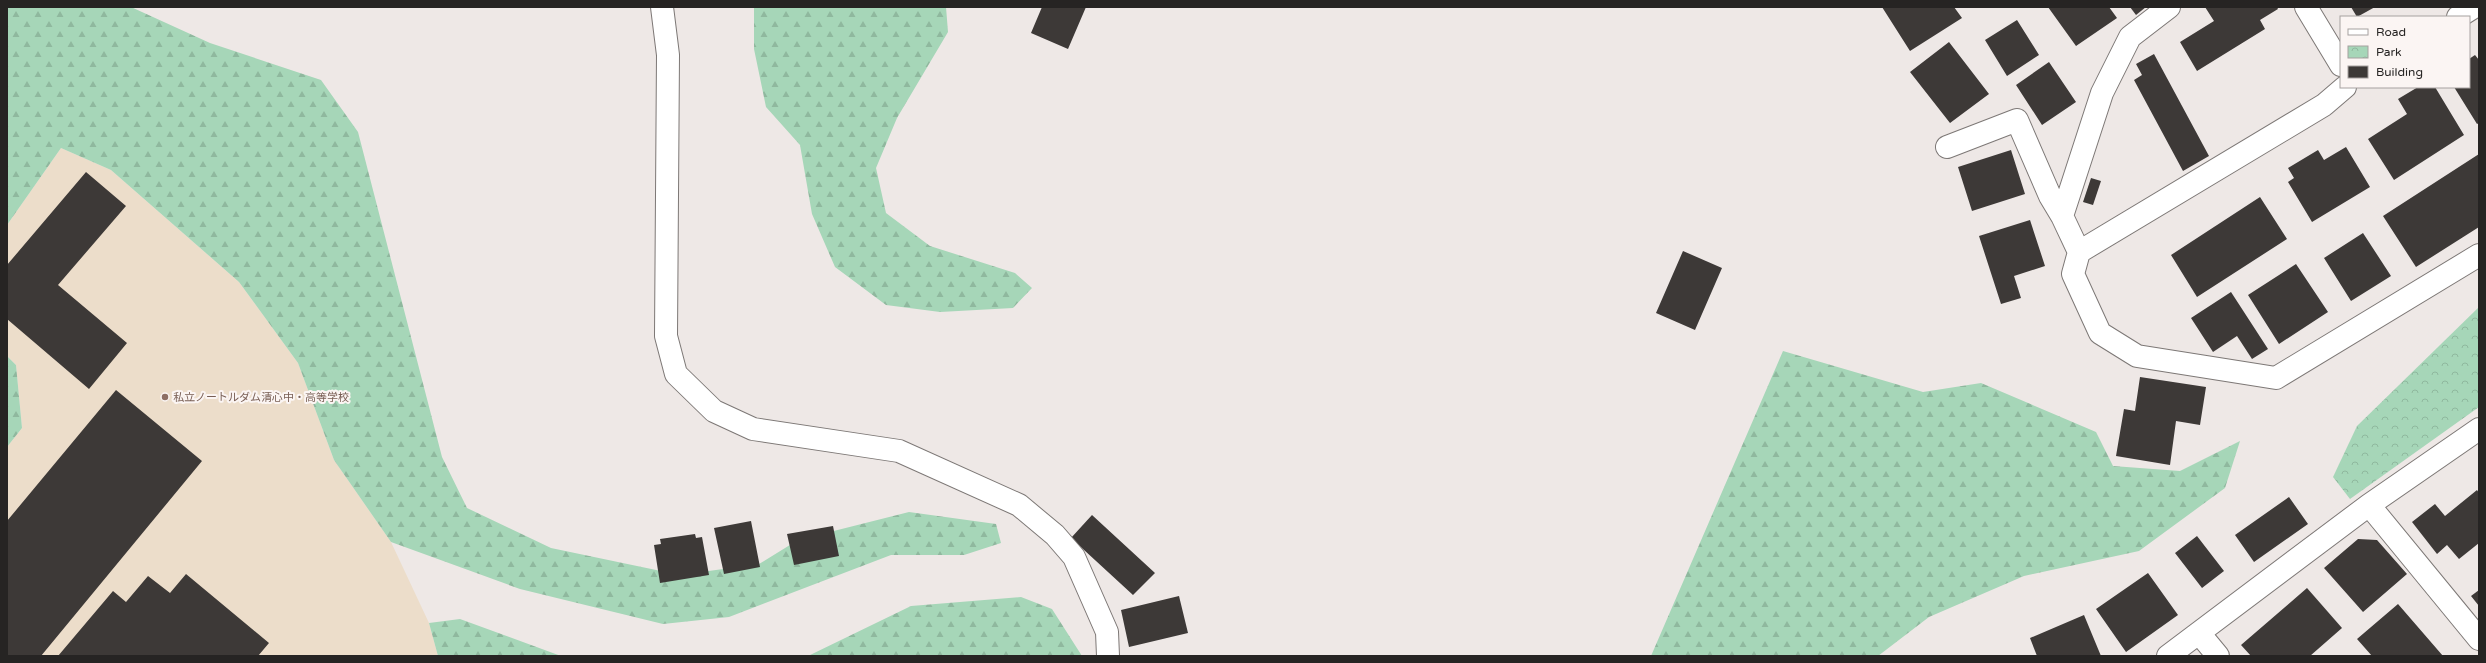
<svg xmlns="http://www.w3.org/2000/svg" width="2486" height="663" font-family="'Varela Round','Noto Sans JP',sans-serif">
  <defs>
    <pattern id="forest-firs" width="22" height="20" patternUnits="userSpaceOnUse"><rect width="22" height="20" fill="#a6d6b8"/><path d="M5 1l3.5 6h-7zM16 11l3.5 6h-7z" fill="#8fb89e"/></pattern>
    <pattern id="park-crowns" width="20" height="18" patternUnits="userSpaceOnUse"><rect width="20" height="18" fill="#a6d6b8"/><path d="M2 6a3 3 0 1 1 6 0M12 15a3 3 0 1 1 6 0" fill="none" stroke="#8fb89e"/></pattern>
  </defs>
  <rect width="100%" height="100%" fill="#eee8e6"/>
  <path fill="#ecddca" d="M61,148L111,170L239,282L298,363L334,460L391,542L429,623L438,656H7V447L22,428L16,365L7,356V225Z"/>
  <path fill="url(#forest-firs)" d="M7,7H131L210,43L321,80L358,132L442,457L467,508L551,548L680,575L759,564L798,540L909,512L996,524L1001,543L964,555H891L729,617L663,624L520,589L391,542L334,460L298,363L239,282L111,170L61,148L7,225Z
    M754,7H946L948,32L897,118L876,168L886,213L930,246L1015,273L1032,288L1013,308L940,312L886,305L835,267L812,214L800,145L766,107L754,49Z
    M1783,351L1923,392L1981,383L2096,432L2113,466L2180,471L2240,441L2225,488L2139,551L2024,576L1929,617L1878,656H1651Z
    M7,356L16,365L22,428L7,447Z
    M1021,597L1052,609L1082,656H808L911,606Z
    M460,619L561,656H438L429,623Z"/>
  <path fill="url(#park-crowns)" d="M2479,307V407L2350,499L2333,477L2357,426Z"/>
  <path fill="#3d3937" d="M1042,7H1086L1068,49L1031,33Z
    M1882,7H1954L1962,18L1910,51Z
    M2048,7H2109L2117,18L2076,46Z
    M2130,7H2146L2136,15Z
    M2205,7H2277L2278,9L2260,20L2265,29L2197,71L2180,42L2214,21Z
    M2351,7H2375L2357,17Z
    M2017,20L2039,55L2007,76L1985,40Z
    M1949,42L1989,94L1950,123L1910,72Z
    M2154,54L2209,156L2183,171L2134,80L2142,75L2136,64Z
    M2475,55L2479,60V123L2477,124L2454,87H2469V59Z
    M2049,62L2076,102L2042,125L2016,85Z
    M2418,87H2435L2464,135L2394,180L2368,139L2407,114L2398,99Z
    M2346,147L2370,187L2312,222L2288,182L2294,178L2288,168L2318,150L2324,160Z
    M2011,150L2025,194L1972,211L1958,167Z
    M2479,154V227L2416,267L2383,216Z
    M86,172L126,206L58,285L127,343L89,389L7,319V265Z
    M2091,178L2101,181L2093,205L2083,202Z
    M2260,197L2287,239L2197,297L2171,255Z
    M2030,220L2045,266L2014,276L2021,298L2001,304L1979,236Z
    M2363,233L2391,276L2351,301L2324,258Z
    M1683,251L1722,268L1695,330L1656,313Z
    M2296,264L2328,312L2279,344L2248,295Z
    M2231,292L2268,349L2252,359L2237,336L2213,352L2191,318Z
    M2140,377L2206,387L2200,425L2176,421L2170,465L2116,456L2124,409L2135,411Z
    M116,390L202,461L41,656H7V521Z
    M2477,490L2479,493V543L2459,559L2447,545L2437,554L2412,522L2435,504L2445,516Z
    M2289,497L2308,524L2254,562L2235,535Z
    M1092,515L1155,573L1133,595L1071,538Z
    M751,521L760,567L724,574L714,528Z
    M833,526L839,556L794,565L787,534Z
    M695,534L696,538L702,537L709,575L660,583L654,545L661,544L660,539Z
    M2197,536L2224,571L2202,588L2175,553Z
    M2358,539L2377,540L2407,574L2363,612L2324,568Z
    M2148,573L2178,615L2126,652L2096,609Z
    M186,574L269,643L258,656H58L113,591L126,602L148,576L170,593Z
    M2307,588L2342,628L2310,656H2251L2241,645Z
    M2479,590V606L2471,596Z
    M1179,596L1188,633L1129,647L1121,610Z
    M2398,604L2443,656H2372L2357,639Z
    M2084,615L2101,656H2037L2030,638Z"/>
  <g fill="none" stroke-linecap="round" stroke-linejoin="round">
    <g stroke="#7d7876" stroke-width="24">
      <path id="street" d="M662,7L668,55L666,336L676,374L714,411L753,429L899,451L1019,505L1055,535L1074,557L1107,632L1108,656
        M2306,7L2341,65
        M2458,17L2474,7
        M2345,87L2324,105L2079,252L2073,274L2100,333L2137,356L2276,378L2479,255
        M1947,147L2017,120L2050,196L2062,216
        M2079,252L2062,216L2102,93L2130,37L2169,7
        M2369,505L2479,639
        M2199,633L2218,656
        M2168,656L2369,505L2479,429"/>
    </g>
    <use href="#street" stroke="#fff" stroke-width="22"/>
  </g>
  <circle fill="#8d6e63" stroke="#fbf5f3" stroke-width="1.5" cx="165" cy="397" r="4"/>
  <g text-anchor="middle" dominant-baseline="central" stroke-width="4" stroke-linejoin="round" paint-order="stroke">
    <g font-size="11" fill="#785e54" stroke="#fbf5f3" text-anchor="start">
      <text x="173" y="397">私立ノートルダム清心中・高等学校</text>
    </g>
  </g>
  <rect width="2486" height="663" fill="none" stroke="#262423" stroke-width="16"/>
  <rect x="2340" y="16" width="130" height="72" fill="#fbf5f3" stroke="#a6a1a0"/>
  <rect x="2348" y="29" width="20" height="6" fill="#ffffff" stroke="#a6a1a0"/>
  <text x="2376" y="36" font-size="12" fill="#262423">Road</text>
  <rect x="2348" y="46" width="20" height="12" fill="url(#park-crowns)" stroke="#a6a1a0"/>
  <text x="2376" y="56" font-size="12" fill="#262423">Park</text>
  <rect x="2348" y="66" width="20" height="12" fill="#3d3937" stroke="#a6a1a0"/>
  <text x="2376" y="76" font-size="12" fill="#262423">Building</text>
</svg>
